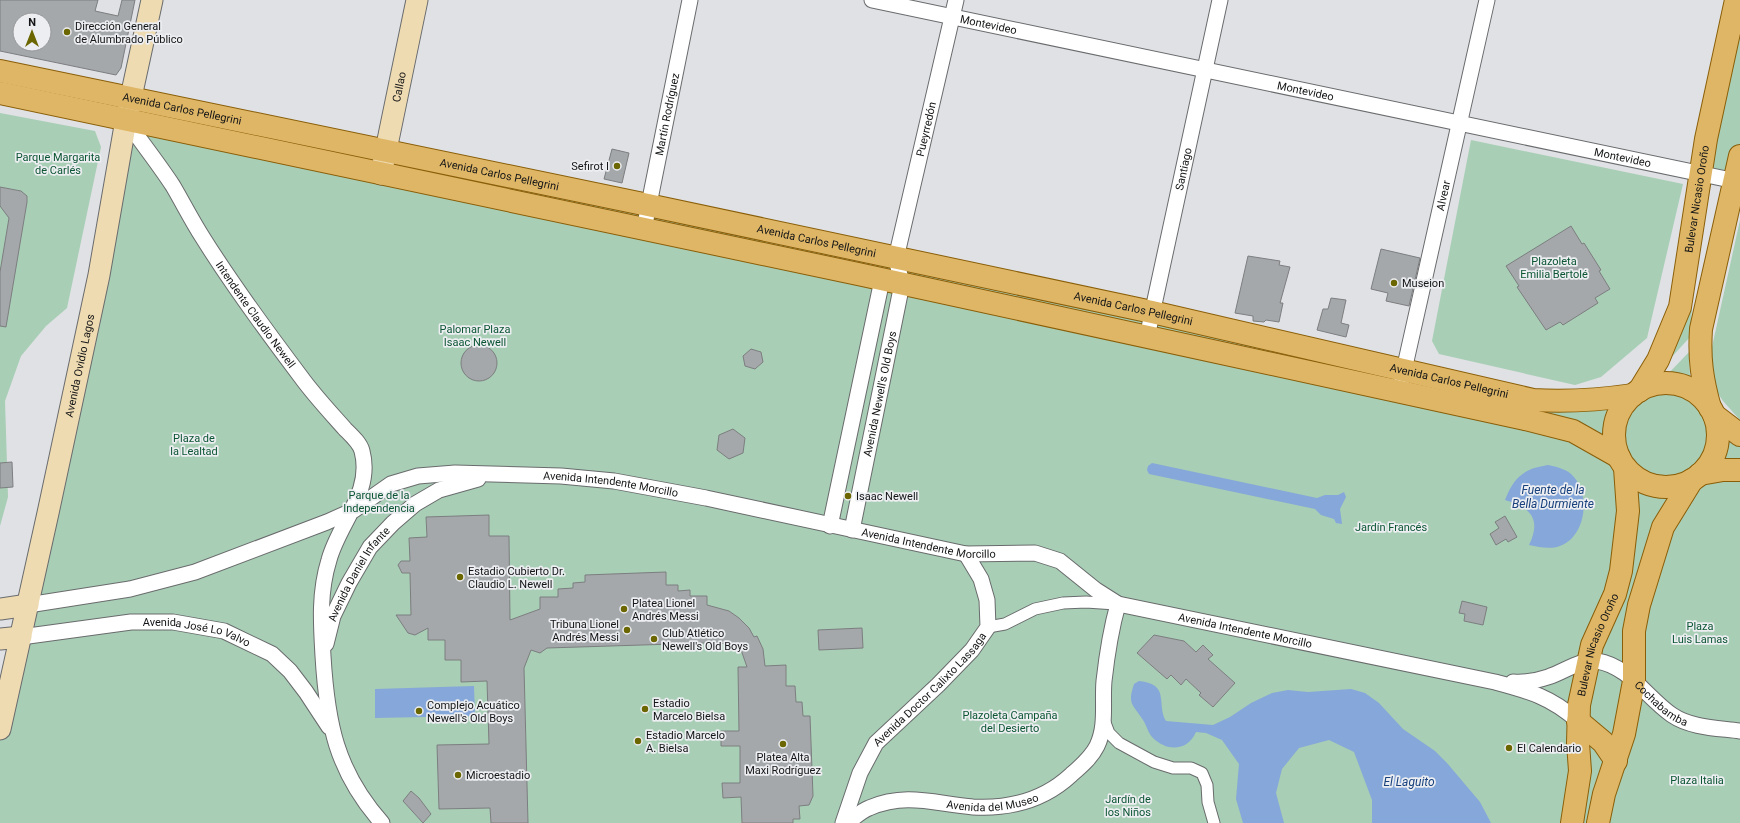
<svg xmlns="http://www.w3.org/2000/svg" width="1740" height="823" font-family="Roboto,sans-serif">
  <rect width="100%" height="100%" fill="#dfe1e4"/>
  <path fill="#a8ceb5" d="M1740,0V157L1735,180L1702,173Z
    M0,71L1533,400L1653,385C1658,384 1663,383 1669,383C1698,384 1720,416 1740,435V823H0V729L126,120L0,93Z
    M0,113L95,131L101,147L67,308L46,326L21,356L5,401L8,497L0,526Z
    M1471,140L1683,184L1647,338L1601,377L1575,385L1439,354L1432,341Z
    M1740,220V420L1723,401L1715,389L1710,356Z
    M1692,308L1690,337L1669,360Z
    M1689,352L1690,379L1677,375L1668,374Z"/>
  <path fill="#86a7d9" d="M1152,463L1317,498L1325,495H1338L1344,492L1346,497L1340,509L1342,524L1336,523L1334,519L1321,515L1315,509L1149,474L1147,470L1148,466Z
    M1548,465C1557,467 1567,469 1573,476C1592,496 1585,540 1557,547C1547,549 1539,547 1529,545C1542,519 1530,507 1505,500C1514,477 1523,469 1548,465Z
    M1139,681C1171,684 1156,705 1166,721L1213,725L1230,717L1251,703L1272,693L1288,690L1308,692L1351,689L1365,693L1379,703L1403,729L1435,751L1447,763L1480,802L1491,823H1372V800L1354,752L1329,740L1299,748L1282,769L1276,793L1284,823H1243L1236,799L1239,764L1222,740L1206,733L1196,732C1188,751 1167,752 1153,738C1148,733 1147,726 1143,720C1133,704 1127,705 1134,684Z
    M474,686L475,716L375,718V689Z"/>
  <path fill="#a5a8aa" stroke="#7c7e80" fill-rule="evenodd" d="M0,0H98L95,11L118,16L122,0H135L121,68L116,75L0,51ZM20,20H44V44H20Z
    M612,149L629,153L622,183L604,179Z
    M0,187L21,191L27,196V202L6,327L0,326V272L9,218L0,206Z
    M1571,226L1582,244L1584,243L1601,270L1599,271L1610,289L1595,298L1598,303L1563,325L1560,322L1546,330L1517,287L1519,286L1506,266Z
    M1381,249L1420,258L1409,306L1386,301L1388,293L1371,289Z
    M1248,256L1280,261L1279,265L1290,267L1280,303H1283L1279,322L1266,320L1264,322L1253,321V316L1235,313Z
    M1331,298L1346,300L1341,323L1349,325L1346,337L1317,330L1323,309H1328Z
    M461 363a18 18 0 1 1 36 0a18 18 0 1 1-36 0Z
    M751,349L761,352L763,362L755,369L745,366L743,356Z
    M733,429L745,438L743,453L729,459L717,450L719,435Z
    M12,462L13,487L0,488V463Z
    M489,515V536H509L510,620L540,609V597H558V589L573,588V583L585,582V575L666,572V585H678V591L690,590V596H707V605L729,611L739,618L749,628L754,637L757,636L763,649L765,666L786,665V686H795L796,702H802L803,716H810L813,796L809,805L799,806L800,819H793V823H742L741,797L723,798L722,783H740V746H721V731H739L738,667H747L739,644L705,643L547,648L540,653L531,650L524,668L528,823H491L490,808L439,809L437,745L489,744L487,681L461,682V660H445V640H428V628L415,635L408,633L396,615H411L410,573H402L398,565L401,561H410L409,538L427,537L426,517Z
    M1505,516L1517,537L1508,542L1506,539L1496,545L1490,534L1499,528L1495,522Z
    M1462,601L1487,607L1483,625L1464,621L1465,614L1459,613Z
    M862,628L863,648L819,650L818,630Z
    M1154,635L1184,641L1196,652L1203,645L1213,655L1208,659L1235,683L1213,707L1199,695L1201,693L1186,679L1181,685L1171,675L1167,679L1137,653Z
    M411,791L419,798L431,814L423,823L403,801Z"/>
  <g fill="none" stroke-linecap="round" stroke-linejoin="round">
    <g stroke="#696b6d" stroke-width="13">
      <path id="pedestrian" d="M988,627L1005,624L1035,609L1063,603L1086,602L1116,604
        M1104,720L1109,733L1119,743L1154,762L1173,768H1191L1202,773L1207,785L1208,802L1214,823"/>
    </g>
    <g stroke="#696b6d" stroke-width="17">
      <g id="minor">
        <path id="s1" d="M872,0L1740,182"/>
        <path id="s2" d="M126,120C141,142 158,163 173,186C183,203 192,221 203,238C233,286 267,332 301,377C314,395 330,412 345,429C351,435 360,443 362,451C373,492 339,523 329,560C319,592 321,623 323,656C327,723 336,771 382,823"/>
        <path id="s3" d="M644,229L690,0"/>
        <path id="s4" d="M1147,337L1220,0"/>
        <path id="s5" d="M1402,379L1487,0"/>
        <path d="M830,526L882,280"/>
        <path id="s6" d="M852,530L902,284L896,258L956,0"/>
        <path id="s7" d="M28,605L130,589L195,572L327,522L354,510L391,484L418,476L455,473L561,476L614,481L706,498L966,554L1035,553L1060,561L1096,590L1118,604L1495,682C1529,691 1551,697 1578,721"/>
        <path id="s8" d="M21,637L131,622H173L224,631L272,654L290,671L306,692L329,727"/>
        <path id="s9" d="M326,644L333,616L349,583L370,547L393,523L415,504L439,490L478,479"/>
        <path id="s10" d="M1513,682C1525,683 1536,681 1548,677C1564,672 1580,659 1597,661C1629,666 1647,698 1672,715C1691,728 1718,728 1740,731"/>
        <path id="s11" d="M843,823L860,773L876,743L938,685L972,650L988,627L987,600L981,579L966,554"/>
        <path id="s12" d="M847,823C854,818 861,811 869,808C907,792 935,804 973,807C1009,809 1044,800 1071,775C1080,767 1091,758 1097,746C1107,725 1102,703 1104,681C1107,654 1111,629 1118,604"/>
      </g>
    </g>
    <g stroke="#696b6d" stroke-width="23">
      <g id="secondary">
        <path id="s13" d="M381,174L417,0"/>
        <path d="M0,609L28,605"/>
        <path d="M0,639L21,637"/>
        <path id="s14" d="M0,729L48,513L99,275L126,120L152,0"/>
      </g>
    </g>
    <g stroke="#8a5e08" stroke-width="24">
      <g id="primary">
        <path id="s15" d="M0,71L648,205L1152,312L1533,400C1567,402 1599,400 1633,395"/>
        <path d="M0,93L858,274L1525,419L1573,431L1619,457"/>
        <circle cx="1666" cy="435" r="52"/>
        <path id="s16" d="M1639,391L1658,360L1680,307L1706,139L1736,0"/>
        <path d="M1710,408C1702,379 1699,359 1701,329L1740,156"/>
        <path d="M1714,415L1740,435"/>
        <path d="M1700,474L1723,470H1740"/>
        <path d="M1578,721L1603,742L1616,761"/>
        <path id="s17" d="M1572,823L1580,771L1578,743L1579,705L1592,645L1615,594L1621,571L1628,511L1625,468"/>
        <path d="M1598,823L1604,794L1624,734L1634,681V631L1639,605L1663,527L1692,480"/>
      </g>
    </g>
    <use href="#pedestrian" stroke="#fff" stroke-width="11"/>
    <use href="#minor" stroke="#fff" stroke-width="15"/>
    <use href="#secondary" stroke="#efdbb2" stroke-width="21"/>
    <use href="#primary" stroke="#dfb666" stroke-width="22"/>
  </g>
  <g fill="#6b6600" stroke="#eceef1" stroke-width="1.5">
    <circle cx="67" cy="32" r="4"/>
    <circle cx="617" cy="166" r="4"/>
    <circle cx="1394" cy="283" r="4"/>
    <circle cx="848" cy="496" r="4"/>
    <circle cx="460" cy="577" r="4"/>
    <circle cx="624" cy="609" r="4"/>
    <circle cx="627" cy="630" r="4"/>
    <circle cx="654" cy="639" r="4"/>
    <circle cx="645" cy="709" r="4"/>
    <circle cx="419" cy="711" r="4"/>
    <circle cx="638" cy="741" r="4"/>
    <circle cx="783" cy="744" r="4"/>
    <circle cx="1509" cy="748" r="4"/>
    <circle cx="458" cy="775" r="4"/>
  </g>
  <g text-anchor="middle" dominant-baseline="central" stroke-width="3.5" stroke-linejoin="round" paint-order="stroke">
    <g font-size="11" fill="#141516" stroke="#eceef1">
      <text stroke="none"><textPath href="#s1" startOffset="119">Montevideo</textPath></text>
      <text stroke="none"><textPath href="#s13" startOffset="89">Callao</textPath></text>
      <text stroke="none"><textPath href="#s1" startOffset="443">Montevideo</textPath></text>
      <text stroke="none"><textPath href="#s15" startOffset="186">Avenida Carlos Pellegrini</textPath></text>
      <text stroke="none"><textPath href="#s3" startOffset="117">Martín Rodríguez</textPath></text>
      <text stroke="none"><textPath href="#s6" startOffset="410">Pueyrredón</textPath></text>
      <text stroke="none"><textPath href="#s1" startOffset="767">Montevideo</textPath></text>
      <text stroke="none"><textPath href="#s4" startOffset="172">Santiago</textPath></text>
      <text stroke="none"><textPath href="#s15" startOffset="510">Avenida Carlos Pellegrini</textPath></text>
      <text stroke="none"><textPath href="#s5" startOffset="188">Alvear</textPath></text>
      <text stroke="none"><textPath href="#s16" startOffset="203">Bulevar Nicasio Oroño</textPath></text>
      <text stroke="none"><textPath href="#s15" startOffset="834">Avenida Carlos Pellegrini</textPath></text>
      <text stroke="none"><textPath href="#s15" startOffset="1158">Avenida Carlos Pellegrini</textPath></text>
      <text stroke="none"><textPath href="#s2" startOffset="234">Intendente Claudio Newell</textPath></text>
      <text stroke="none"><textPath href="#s14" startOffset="372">Avenida Ovidio Lagos</textPath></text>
      <text stroke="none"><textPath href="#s15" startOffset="1482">Avenida Carlos Pellegrini</textPath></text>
      <text stroke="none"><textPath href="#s6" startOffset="139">Avenida Newell's Old Boys</textPath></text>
      <text stroke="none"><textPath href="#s7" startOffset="608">Avenida Intendente Morcillo</textPath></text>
      <text stroke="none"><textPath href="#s7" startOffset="932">Avenida Intendente Morcillo</textPath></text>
      <text stroke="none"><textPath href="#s9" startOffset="78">Avenida Daniel Infante</textPath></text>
      <text stroke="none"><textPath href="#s7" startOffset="1268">Avenida Intendente Morcillo</textPath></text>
      <text stroke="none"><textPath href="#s8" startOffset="178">Avenida José Lo Valvo</textPath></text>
      <text stroke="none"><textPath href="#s17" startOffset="182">Bulevar Nicasio Oroño</textPath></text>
      <text stroke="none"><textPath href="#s11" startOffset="163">Avenida Doctor Calixto Lassaga</textPath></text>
      <text stroke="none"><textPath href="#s10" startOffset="166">Cochabamba</textPath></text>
      <text stroke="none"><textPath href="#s12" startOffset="152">Avenida del Museo</textPath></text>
    </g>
    <g font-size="11" fill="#141516" stroke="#eceef1" text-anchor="start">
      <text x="75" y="26">Dirección General<tspan x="75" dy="13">de Alumbrado Público</tspan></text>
      <text x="609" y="166" text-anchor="end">Sefirot I</text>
      <text x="1402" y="283">Museion</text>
      <text x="856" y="496">Isaac Newell</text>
      <text x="468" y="571">Estadio Cubierto Dr.<tspan x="468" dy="13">Claudio L. Newell</tspan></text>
      <text x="632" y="603">Platea Lionel<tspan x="632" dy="13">Andrés Messi</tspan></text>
      <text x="619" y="624" text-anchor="end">Tribuna Lionel<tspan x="619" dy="13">Andrés Messi</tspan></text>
      <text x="662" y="633">Club Atlético<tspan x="662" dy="13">Newell's Old Boys</tspan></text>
      <text x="653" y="703">Estadio<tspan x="653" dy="13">Marcelo Bielsa</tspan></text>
      <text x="427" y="705">Complejo Acuático<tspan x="427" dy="13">Newell's Old Boys</tspan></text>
      <text x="646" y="735">Estadio Marcelo<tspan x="646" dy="13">A. Bielsa</tspan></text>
      <text x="1517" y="748">El Calendario</text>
      <text x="783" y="757" text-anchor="middle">Platea Alta<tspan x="783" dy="13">Maxi Rodríguez</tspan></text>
      <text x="466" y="775">Microestadio</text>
    </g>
    <g font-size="11" fill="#0b5533" stroke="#eceef1">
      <text x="58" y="157">Parque Margarita<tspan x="58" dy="13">de Carlés</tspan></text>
      <text x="1554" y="261">Plazoleta<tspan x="1554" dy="13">Emilia Bertolé</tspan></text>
      <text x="475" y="329">Palomar Plaza<tspan x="475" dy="13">Isaac Newell</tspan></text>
      <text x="194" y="438">Plaza de<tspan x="194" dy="13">la Lealtad</tspan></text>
      <text x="379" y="495">Parque de la<tspan x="379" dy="13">Independencia</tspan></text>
      <text x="1391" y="527">Jardín Francés</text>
      <text x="1700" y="626">Plaza<tspan x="1700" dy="13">Luis Lamas</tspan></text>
      <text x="1010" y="715">Plazoleta Campaña<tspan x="1010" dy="13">del Desierto</tspan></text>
      <text x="1697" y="780">Plaza Italia</text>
      <text x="1128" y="799">Jardín de<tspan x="1128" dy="13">los Niños</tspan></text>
    </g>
    <g font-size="12" font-style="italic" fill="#17407d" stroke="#eceef1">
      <text x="1553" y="490">Fuente de la<tspan x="1553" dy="14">Bella Durmiente</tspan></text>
      <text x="1409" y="782">El Laguito</text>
    </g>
  </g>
  <g transform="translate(32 32)"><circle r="19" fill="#eceef1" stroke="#969799"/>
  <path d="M0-3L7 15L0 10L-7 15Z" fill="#6b6600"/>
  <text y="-6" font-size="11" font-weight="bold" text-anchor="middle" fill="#141516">N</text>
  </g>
</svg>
